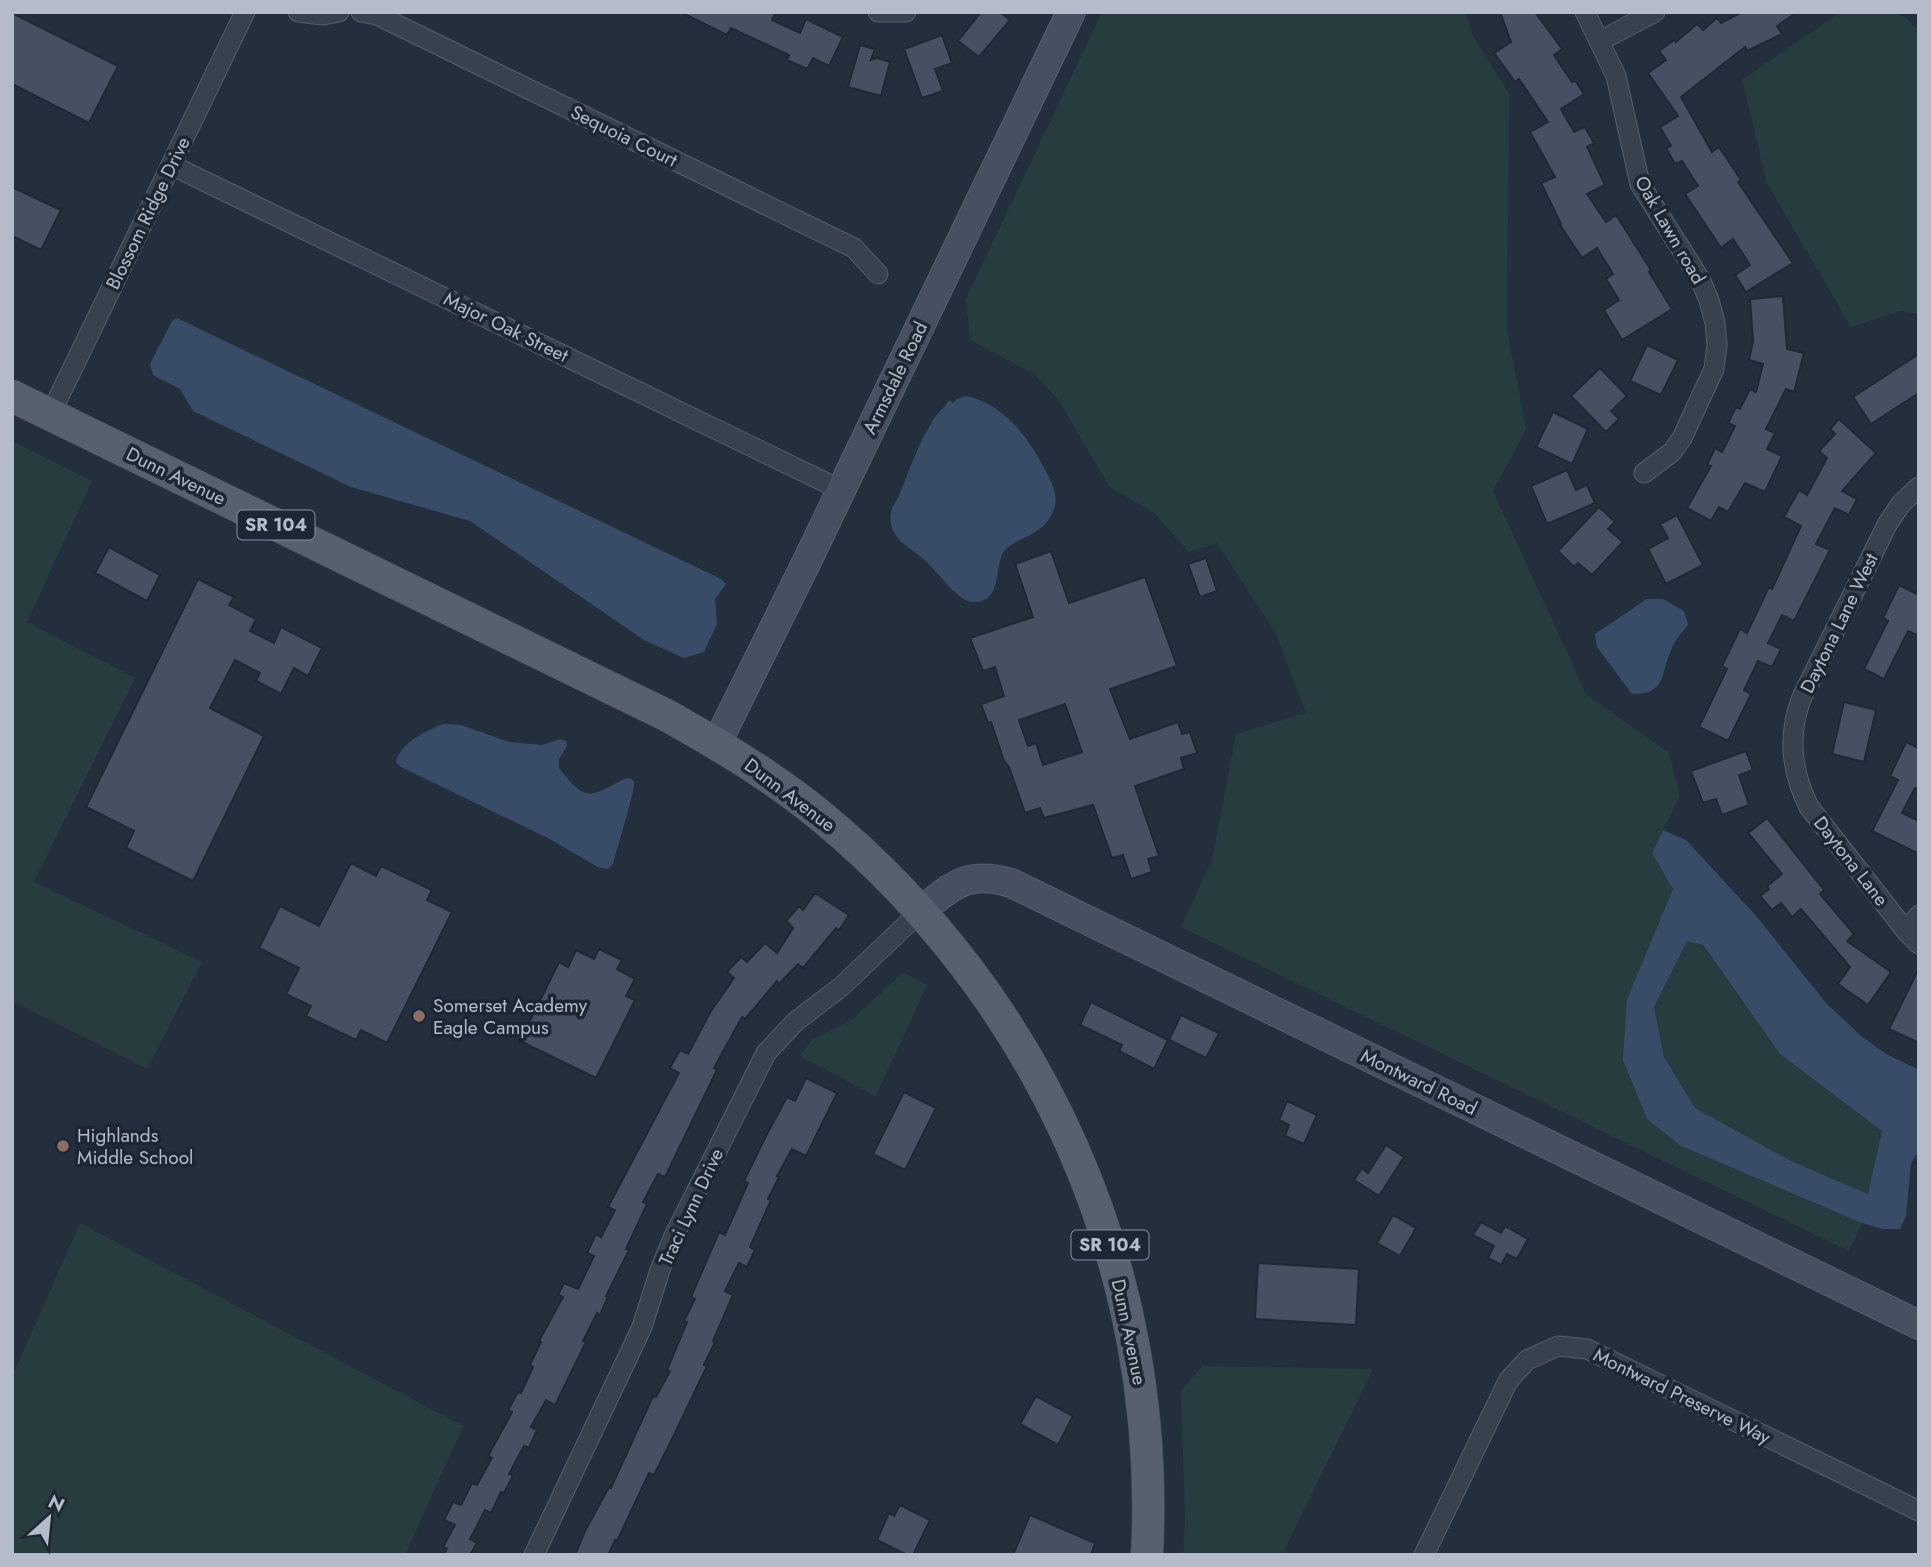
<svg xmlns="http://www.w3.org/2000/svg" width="1931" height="1567" font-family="Jost,sans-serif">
  <rect width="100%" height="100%" fill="#242f3e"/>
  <path fill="#263c3f" d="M1102,12H1466L1473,36L1509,94L1507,329L1526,429L1493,491L1586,694L1669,753L1680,795L1652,853L1673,889L1627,999L1681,1146L1862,1223L1849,1251L1181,927L1212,860L1236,734L1306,713L1276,634L1217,543L1188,552L1156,514L1110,487L1059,401L1034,374L970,340L966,299Z
    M1841,12H1893L1905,17L1919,31V314L1901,311L1851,327L1767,183L1742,80Z
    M12,441L92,481L27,622L135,678L34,882L202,962L147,1069L12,1001Z
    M1687,940L1702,945L1780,1054L1882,1131L1869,1194L1789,1160L1695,1108L1664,1057L1654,1007Z
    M903,972L927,985L876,1096L799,1056L813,1039L853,1019Z
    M80,1223L463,1426L405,1555H12V1377Z
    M1202,1366L1373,1369L1282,1555H1183L1185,1519L1181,1391Z"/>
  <path fill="#394c67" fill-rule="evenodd" d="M177,318L721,579L726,584L715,599L717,624L704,652L684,658L644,640L470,521L351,487L193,411L180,389L153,375L150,364L172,321Z
    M966,396C1003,404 1029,437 1045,470C1053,485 1060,497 1052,514C1039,539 1013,537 1003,553C994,569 1002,603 973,602C958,602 937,571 926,561C910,547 887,539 891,512C892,506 898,499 900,493C910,468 919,443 933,420C938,412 945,408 949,400L953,403L957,399Z
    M1647,599H1663L1684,611L1688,625C1682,632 1675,640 1672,648C1660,673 1667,695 1632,694L1597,647L1595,634Z
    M443,724L461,725L509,742L542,745L560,739L566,741L567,746L559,759V768C586,802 588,798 624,779L629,778L634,781C636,789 616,851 613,864L608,869L598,867L548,838L401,767L396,762C400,743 426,731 443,724Z
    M1663,830L1686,840L1757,917L1826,1003L1861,1036L1886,1054L1919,1070V1151L1911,1163L1906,1216L1900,1229H1883L1862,1223L1681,1146L1647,1119L1623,1060L1627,999L1673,889L1652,853ZM1687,941L1703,945L1780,1054L1882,1131L1868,1194L1789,1160L1695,1108L1664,1057L1654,1007Z"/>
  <path fill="#455162" stroke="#1f2835" stroke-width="2" fill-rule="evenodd" d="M680,12H776L772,20L800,33L806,19L843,37L829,66L813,58L807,69L787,60L789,55L731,28L727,35Z
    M981,12H1000L1010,20L979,57L958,41Z
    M1500,12H1535L1562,49L1554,55L1572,82L1575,80L1584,94L1561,109L1574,132L1585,127L1594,143L1587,147L1605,185L1587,194L1606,222L1616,215L1651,270L1649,272L1672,309L1622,340L1604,310L1619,300L1606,279L1613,274L1597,248L1582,258L1560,225L1561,224L1541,183L1555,177L1530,132L1548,122L1519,79L1515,82L1494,53L1511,42Z
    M1742,12H1797L1777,26L1782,34L1747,51L1745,47L1681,97L1712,152L1719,147L1741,180L1738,182L1793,263L1746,292L1735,275L1750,265L1733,239L1721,248L1685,194L1698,186L1682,161L1675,164L1666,148L1671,146L1660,127L1678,116L1648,73L1666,60L1659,51L1674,40L1676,42L1697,24L1703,30L1717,18L1721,23Z
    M12,13L118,66L89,123L12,84Z
    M942,35L952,63L935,69L943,91L922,98L904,49Z
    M860,45L875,49L871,60L877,58L890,62L881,96L848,87Z
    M12,187L61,210L41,250L12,236Z
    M1783,296L1787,349L1804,353L1794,392L1786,389L1766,429L1775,433L1767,449L1782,456L1765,492L1745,483L1728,512L1719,507L1711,521L1687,508L1711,466L1707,465L1715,448L1722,452L1735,426L1728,423L1736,407L1740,409L1750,389L1756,392L1763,364L1749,360L1753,341L1750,299Z
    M1647,345L1678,360L1661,395L1630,381Z
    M1919,354V393L1871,424L1853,397Z
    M1600,368L1627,396L1611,411L1619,419L1606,432L1571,396Z
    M1553,412L1588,429L1572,464L1536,447Z
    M1839,419L1876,453L1842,491L1857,499L1849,515L1835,508L1816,544L1830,550L1794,621L1782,615L1768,643L1781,649L1772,667L1758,661L1744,690L1751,694L1728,741L1699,727L1727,669L1722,666L1740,629L1747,633L1769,587L1772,589L1801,526L1784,517L1799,490L1807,495L1827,458L1819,451L1835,434L1830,429Z
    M1567,470L1576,490L1587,485L1595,503L1547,524L1531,486Z
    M1599,507L1615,522L1608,529L1623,542L1592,575L1578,563L1574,567L1558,551Z
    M1677,515L1703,565L1666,584L1648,549L1668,538L1660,524Z
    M109,547L160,575L147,601L95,573Z
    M1051,551L1069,603L1145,577L1177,666L1110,689L1130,739L1178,722L1182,734L1190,732L1197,753L1181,758L1184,769L1135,786L1159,856L1148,859L1152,872L1131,879L1123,855L1112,858L1093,805L1044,818L1040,808L1025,813L1009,767L1004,761L991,722L988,723L981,704L1004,696L995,667L983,671L970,638L1033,617L1015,564ZM1065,704L1082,752L1043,765L1036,743L1028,746L1019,720Z
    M1206,558L1217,591L1200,597L1188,564Z
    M198,579L234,597L229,605L256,619L250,631L274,643L281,627L322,648L308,676L294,668L281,694L256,681L260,673L235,660L210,708L264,736L193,881L126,848L134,831L86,807Z
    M1899,585L1919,595V636L1908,631L1884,679L1864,669L1888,621L1883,618Z
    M1844,702L1876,710L1864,762L1832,754Z
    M1906,742L1919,748V790L1915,788L1902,813L1919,821V854L1872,831L1898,780L1890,776Z
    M1746,751L1753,770L1739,775L1749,805L1722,815L1716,799L1703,803L1691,771Z
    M1767,818L1824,890L1820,894L1854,934L1847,941L1891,972L1868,1005L1838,984L1850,967L1801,909L1792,917L1781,903L1772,910L1760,896L1769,889L1767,886L1782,874L1748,833Z
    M351,863L376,876L381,866L432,890L427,900L452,912L387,1043L361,1030L356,1040L306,1016L311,1006L286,994L299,968L259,948L280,906L319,926Z
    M815,893L849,915L839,930L836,928L803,968L798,964L779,984L777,981L745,1019L742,1017L714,1068L717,1070L665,1177L658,1174L643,1202L647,1204L626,1249L629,1250L606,1296L608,1297L600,1315L597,1313L583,1341L586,1342L555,1405L546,1400L531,1427L537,1430L529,1448L524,1446L509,1474L513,1476L504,1493L501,1492L491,1513L485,1510L470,1539L477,1543L470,1555H443L447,1549L443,1547L455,1525L444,1520L453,1502L461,1505L472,1483L477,1485L492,1458L488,1456L512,1412L508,1410L518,1392L521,1393L533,1367L530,1365L541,1342L539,1341L563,1297L558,1295L564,1283L578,1289L581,1283L594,1256L587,1253L596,1234L601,1237L615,1210L608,1207L679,1073L670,1068L680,1050L688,1054L711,1011L734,978L727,972L741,957L747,962L765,943L777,953L793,928L786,921L799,906L803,910Z
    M599,949L622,960L617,969L635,979L626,996L635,1000L596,1078L520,1041L559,962L568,967L576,950L594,959Z
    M1919,968V1043L1889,1029Z
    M1091,1002L1168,1040L1154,1069L1119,1051L1122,1045L1080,1025Z
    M1181,1015L1219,1033L1206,1058L1169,1040Z
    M806,1078L837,1093L806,1156L792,1149L777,1176L779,1177L768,1199L771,1200L750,1247L755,1250L747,1267L739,1263L725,1291L733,1295L713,1341L715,1342L704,1365L707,1366L674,1435L654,1475L649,1473L617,1541L615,1540L608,1555H575L585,1531L609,1487L611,1488L653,1396L656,1397L670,1371L667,1370L687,1322L684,1321L695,1299L691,1297L719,1232L725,1235L748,1183L744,1181L766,1136L787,1097L795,1101Z
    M904,1092L936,1108L905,1170L873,1154Z
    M1287,1101L1317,1115L1304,1144L1285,1136L1289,1125L1279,1120Z
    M1386,1145L1404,1157L1379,1196L1354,1180L1362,1168L1368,1173Z
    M1393,1215L1416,1228L1400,1256L1377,1243Z
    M1481,1222L1501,1233L1505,1226L1528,1239L1517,1259L1507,1254L1501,1265L1488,1258L1494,1246L1473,1235Z
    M1258,1263L1359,1269L1356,1325L1255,1319Z
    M1036,1396L1073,1416L1058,1445L1020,1424Z
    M900,1505L930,1520L913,1555H907L877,1540L889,1513L894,1516Z
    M1030,1515L1095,1543L1091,1555H1013Z"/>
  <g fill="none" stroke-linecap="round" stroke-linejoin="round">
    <g stroke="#565f6c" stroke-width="21">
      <path id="street" d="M298,12L323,15L339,12
        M361,12L377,15L854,248L878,274
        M878,12H906
        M1585,12L1616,76L1640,184L1700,279L1709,300L1715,323L1717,345L1714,369L1682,438L1672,452L1644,473
        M1600,41L1655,12
        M171,165L841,490
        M50,415L245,12
        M1919,487L1901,504L1888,523L1802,697C1787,735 1791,771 1809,807L1906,931L1919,944
        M1906,931L1919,915
        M534,1555L642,1327L661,1267L674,1236L766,1053L795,1022L842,986L921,911
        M1424,1555L1508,1381L1527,1360L1558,1346L1587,1349L1919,1511"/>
    </g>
    <g stroke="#565f6c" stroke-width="30">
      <path id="secondary" d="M717,743L810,555L1071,12
        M921,911C954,885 967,870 1011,883L1919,1325"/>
    </g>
    <g stroke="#414a57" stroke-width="33">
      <path id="primary" d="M12,396L668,716C721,746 775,778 822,817C1042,999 1162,1270 1147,1555"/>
    </g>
    <use href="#street" stroke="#38414e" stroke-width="19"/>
    <use href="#secondary" stroke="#465061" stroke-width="28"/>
    <use href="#primary" stroke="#56606e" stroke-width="32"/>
  </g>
  <g fill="#8d6e63" stroke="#1d2633" stroke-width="2.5">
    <circle cx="419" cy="1016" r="7"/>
    <circle cx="63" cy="1146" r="7"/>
  </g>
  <g text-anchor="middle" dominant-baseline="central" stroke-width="7" stroke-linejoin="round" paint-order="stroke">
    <g fill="#1d2633" stroke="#878f9c" stroke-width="2">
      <rect x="237.5" y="510.5" width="77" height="29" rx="5"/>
      <rect x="1071.5" y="1230.5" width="77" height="29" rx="5"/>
    </g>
    <g font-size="18" font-weight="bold" fill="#b4bcc9">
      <text x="276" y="525">SR 104</text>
      <text x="1110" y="1245">SR 104</text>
    </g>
    <g font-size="19" fill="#b4bcc9" stroke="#1d2633">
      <text transform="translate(624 136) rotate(26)">Sequoia Court</text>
      <text transform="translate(148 213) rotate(-64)">Blossom Ridge Drive</text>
      <text transform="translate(1670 230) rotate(60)">Oak Lawn road</text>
      <text transform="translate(506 327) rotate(26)">Major Oak Street</text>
      <text transform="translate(895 378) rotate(-64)">Armsdale Road</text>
      <text transform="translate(176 476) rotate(26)">Dunn Avenue</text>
      <text transform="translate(1839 623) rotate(-64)">Daytona Lane West</text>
      <text transform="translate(790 795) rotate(37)">Dunn Avenue</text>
      <text transform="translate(1851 861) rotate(52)">Daytona Lane</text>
      <text transform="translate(1419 1082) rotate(26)">Montward Road</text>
      <text transform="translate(691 1207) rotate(-65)">Traci Lynn Drive</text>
      <text transform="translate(1129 1332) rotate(78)">Dunn Avenue</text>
      <text transform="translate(1682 1396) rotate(26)">Montward Preserve Way</text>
    </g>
    <g font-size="19" fill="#b4bcc9" stroke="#1d2633" text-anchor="start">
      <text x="433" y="1005">Somerset Academy<tspan x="433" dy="22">Eagle Campus</tspan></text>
      <text x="77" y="1135">Highlands<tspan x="77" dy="22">Middle School</tspan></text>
    </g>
  </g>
  <rect width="1931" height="1567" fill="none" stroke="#b4bcc9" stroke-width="28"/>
  <g transform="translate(49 1518) rotate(27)" stroke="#1d2633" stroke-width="5" paint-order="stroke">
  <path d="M0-5L12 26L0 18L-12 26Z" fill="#b4bcc9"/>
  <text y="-10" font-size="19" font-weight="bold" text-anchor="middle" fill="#b4bcc9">N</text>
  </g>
</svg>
